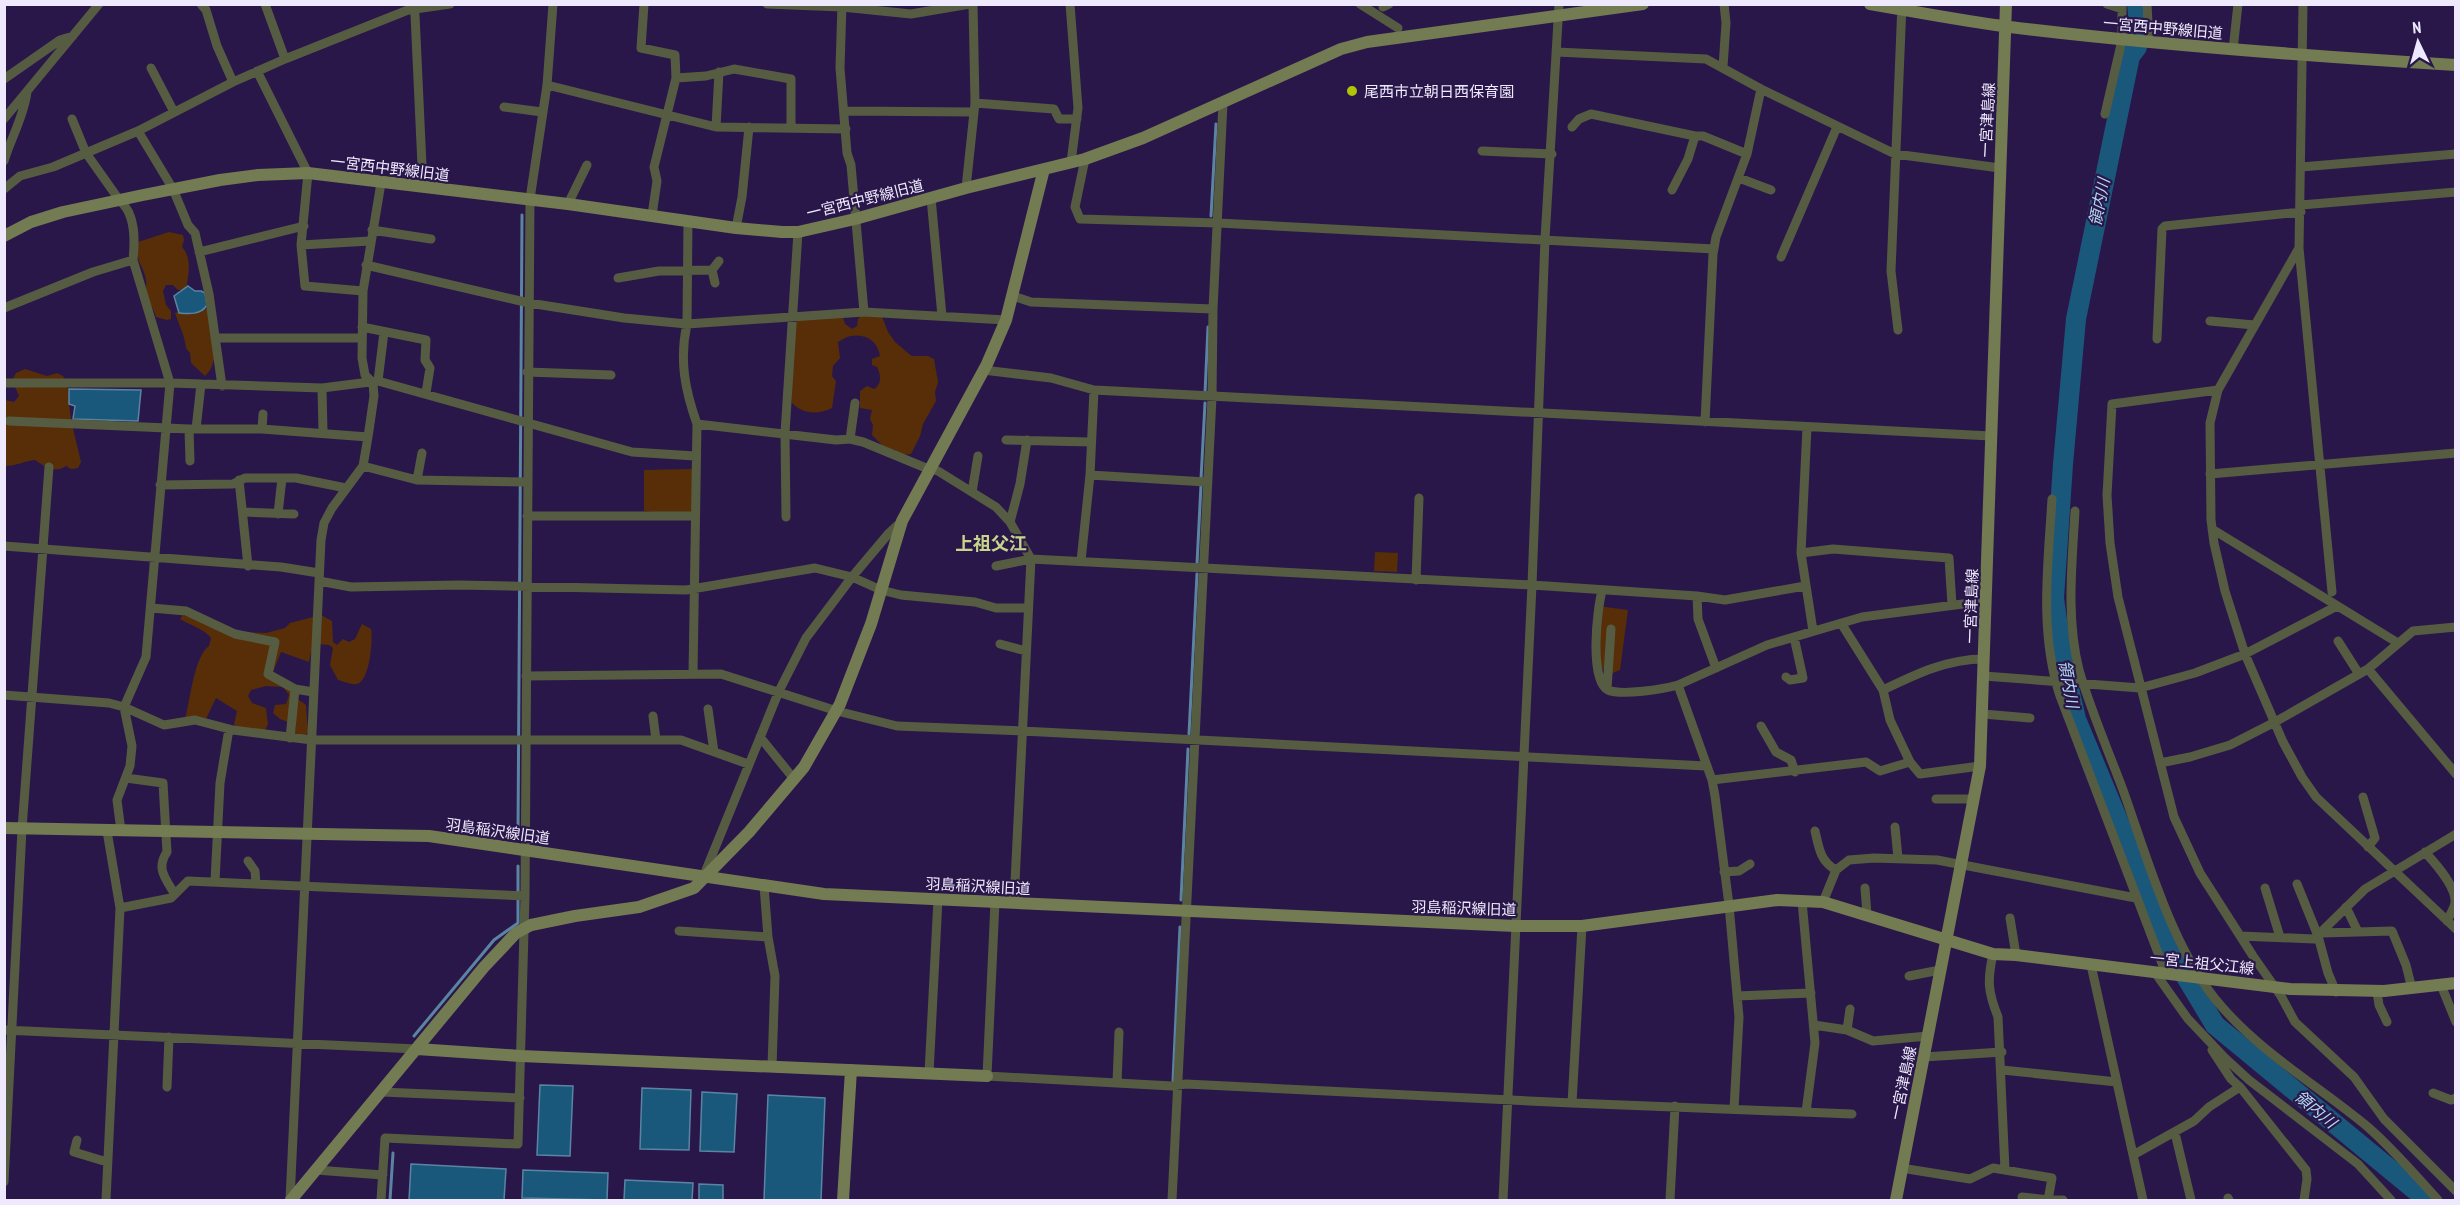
<svg xmlns="http://www.w3.org/2000/svg" width="2460" height="1205" font-family="'PT Sans Narrow','Noto Sans JP',sans-serif">
  <rect width="100%" height="100%" fill="#2a1749"/>
  <path fill="#572e07" d="M169,232L183,235L184,240L182,247C193,259 188,276 186,290H178L173,285H166L163,291L166,305L171,311V319L167,320L156,317C154,309 149,303 147,295C145,290 147,285 146,280C143,263 135,264 138,242Z
    M206,309L210,311C212,331 222,361 205,376L191,363L190,353L186,348C185,336 179,325 175,313L180,311Z
    M842,314L845,324L852,329L857,326L858,319L862,314H881L888,332L895,342L908,353L912,356H928L934,359L938,382L935,392L936,401L923,424L920,436L911,454L901,455L895,450L885,448L872,435L873,425L870,419L872,410L860,408V391L867,386L874,389C882,384 881,375 877,367L872,365V359L880,356C878,342 867,333 851,336C847,336 842,340 838,342L840,358L833,366L832,376L836,381L832,408C818,415 803,414 792,403V354L796,322L801,316Z
    M25,369L47,376L57,373L63,376L67,382L71,420L81,462L78,468L71,469L66,466C54,474 46,467 35,460C25,461 16,466 5,466V400L14,402L19,396L12,380L16,373Z
    M692,469V516L644,511V470Z
    M1375,552L1398,553L1397,572L1374,571Z
    M1598,606L1628,610L1620,670L1608,675L1598,663Z
    M183,615L244,632L266,633L285,628L290,623L321,615L332,621L333,642L337,645L343,639L349,642L355,639L362,624L371,629C373,639 370,681 357,684C351,685 343,681 338,680L330,665L333,648L329,645L318,644L311,652L309,662L281,652L273,672L291,685L292,695L306,705L308,732L303,738L293,735L296,725L280,719L273,713L275,705L286,704L289,695L283,687L266,686L251,690L248,696L252,703L266,708L268,724L264,733L238,730L234,724L237,711L216,698L205,721L185,719C190,702 194,656 209,646L211,638C204,629 190,625 180,619Z"/>
  <path fill="#1a587b" stroke="#5a84a2" stroke-width="1.5" d="M188,286L195,291H201L205,293L207,305C201,315 189,314 179,313L174,296Z
    M69,389L141,390L138,421L73,419L75,406L69,404Z
    M540,1085L573,1086L570,1156L537,1155Z
    M642,1088L691,1090L689,1150L640,1149Z
    M702,1092L737,1094L734,1152L700,1151Z
    M768,1095L825,1098L821,1200H764Z
    M411,1164L506,1169L504,1200H409Z
    M523,1170L608,1173L607,1200L522,1198Z
    M625,1180L693,1183L692,1200H624Z
    M699,1184L723,1185V1200H699Z"/>
  <g fill="none" stroke-linecap="round" stroke-linejoin="round">
    <path stroke="#5a84a2" stroke-width="3" d="M1211,216L1216,124
      M1205,393L1208,327
      M1201,479L1205,403
      M1197,564L1201,485
      M1189,734L1197,574
      M518,835L522,215
      M1181,900L1188,749
      M414,1036L494,940L518,923V866
      M1173,1081L1180,927
      M390,1200L393,1153"/>
    <path stroke="#1a587b" stroke-width="20" d="M2137,4L2140,34
      M2137,47L2130,56L2076,319L2063,464L2054,598L2063,663L2076,719L2176,960L2215,1025L2420,1194L2426,1200"/>
    <path stroke="#565c42" stroke-width="9" d="M201,4L206,10L217,46L233,82
      M265,4L285,59
      M413,4L415,15L423,187
      M644,4L641,48L675,55L676,78L654,167L657,181L652,215
      M767,4L842,7L911,14L970,4
      M842,4L840,68L847,153L851,165L864,312
      M1070,4L1078,108L1071,162
      M1360,4L1398,28
      M2107,4L2122,9
      M2147,4L2149,42
      M2303,4L2299,248L2218,390L2210,423L2211,520L2214,543L2225,591L2245,654L2283,742L2302,777L2316,797L2456,929
      M1383,7L1389,4
      M2233,50L2238,4
      M1556,52L1706,59L1761,89L1895,154L2000,168
      M1723,67L1726,23L1724,4
      M151,68L174,112
      M257,71L308,173L301,245L305,286L363,291
      M676,78L706,76L734,69L791,79V128
      M4,79L60,40L73,36
      M547,85L716,127L846,129
      M975,103L1054,109L1059,119H1077
      M504,107L542,112
      M845,111L973,112
      M2105,114L2122,40V4
      M4,119L99,4
      M72,119L86,153L120,201C136,214 135,241 133,260
      M716,127L719,72
      M1572,127L1579,119L1591,114L1695,136
      M138,131L173,189L188,225L195,233L209,294L222,386
      M1482,151L1552,154
      M1085,159L1075,207L1080,219L1218,223L1714,249
      M4,161C11,138 24,116 27,92
      M2301,167L2456,154
      M1739,178L1771,190
      M966,188L975,103L973,4
      M4,189L20,176L53,167L138,131L233,82L285,59L408,10L450,4
      M1672,190L1688,159L1695,136H1703L1747,154
      M931,198L942,316
      M568,204L587,165
      M2301,205L2456,192
      M688,221L687,324C679,360 685,390 697,424L693,674
      M736,228L742,197L749,127
      M372,230L431,239
      M301,245L370,241
      M2299,248L2332,592
      M199,252L304,226
      M1781,257L1837,127
      M366,265L529,303L624,318L687,324L864,312L1006,320
      M618,278L659,271L712,270
      M715,283L712,270L719,261
      M1013,296L1031,302L1213,309
      M4,308L93,272L133,260L170,383L146,657L124,707L132,746L130,766L117,800L121,831
      M2210,321L2254,325
      M362,327L426,340L425,360L430,368L426,393
      M1898,330L1891,271L1902,4
      M215,338H362
      M2157,339L2162,229L2165,226L2301,212
      M983,370L1051,378L1094,390L1991,436
      M527,372L611,375
      M378,381L384,332
      M4,383H170L322,388L378,381L632,452L695,456
      M322,388L323,432
      M2218,390L2112,404L2107,495L2110,543L2118,597L2174,817L2200,873L2253,956L2281,996L2295,1022L2354,1077L2384,1119L2456,1191
      M9,421L189,429H262L368,437
      M1705,422L1713,254L1716,237L1747,154L1761,89
      M697,424L836,440L850,439L863,442L926,468L938,471L996,507L1010,522L1031,559L1014,902
      M1807,427L1801,553L1813,631
      M189,429L190,461
      M196,429L201,384
      M262,429L263,414
      M850,439L855,403
      M1006,440L1091,442
      M363,466L417,480L527,482
      M2210,474L2456,453
      M1090,475L1206,482
      M239,480L248,566
      M417,480L422,453
      M160,485L233,484L245,478H296L346,488
      M972,492L978,456
      M2052,499C2048,565 2039,632 2060,696L2166,974
      M2075,511C2072,565 2066,618 2079,670C2091,711 2108,750 2123,790C2148,860 2173,952 2222,1007C2265,1056 2320,1087 2369,1128C2394,1150 2416,1176 2438,1200
      M243,512L294,514
      M278,514L282,478
      M527,516H695
      M786,517L785,433L798,232
      M1010,522L1020,484L1027,440
      M2212,529L2398,643
      M4,546L281,567L319,573
      M1801,553L1833,549L1949,558L1952,605
      M1081,561L1090,475L1094,390
      M996,566L1031,559L1532,585L1697,596L1725,600L1805,586
      M1416,580L1419,498
      M319,581L351,587L459,585L686,590L815,568L852,577L881,590L901,595L975,602L996,608H1028
      M1602,591C1597,609 1589,680 1608,690C1622,696 1663,689 1678,685L1767,645L1862,617L1986,601
      M1697,596L1698,619L1716,668
      M151,608L186,611L235,634L275,642L268,674L295,689L313,692
      M1841,623L1883,690L1890,720L1910,762L1920,774L1980,766
      M2338,641L2359,674
      M1000,644L1026,651
      M2368,669L2456,774
      M526,676L721,674L837,711L897,726L1022,731L1706,766
      M1984,676L2140,688L2195,673L2245,654L2337,606
      M1786,677L1790,680L1803,678L1794,637
      M1678,685L1712,780L1715,796L1729,905L1739,1017L1734,1109
      M1607,689L1611,629
      M1883,690C1916,674 1947,659 1984,659
      M4,695L109,703L124,707L164,725L195,720L233,730L312,740H681L748,764
      M708,709L714,752
      M1983,714L2030,718
      M653,716L656,740
      M1761,726L1776,752L1791,760L1795,772
      M760,737L794,779
      M290,738L295,689
      M2160,763L2190,757L2230,745L2275,722L2368,669L2413,631L2456,627
      M126,778L163,783L167,852C156,868 165,878 174,893
      M1712,780L1866,762L1880,771L1910,762
      M2363,797L2375,838L2368,847
      M1936,799H1974
      M1895,827L1898,858
      M1815,831C1819,848 1820,861 1836,870
      M2425,852C2435,863 2457,887 2455,903C2454,909 2449,916 2447,921
      M248,861L255,871L256,884
      M1724,872L1739,871L1750,864
      M704,875L779,691L806,638L852,577L889,533L902,521
      M215,881L220,783L229,729
      M2297,884L2318,936L2328,973L2336,992
      M764,886L768,937L775,976L772,1067
      M1865,888L1867,915
      M2265,888L2280,937
      M1802,901L1815,1043L1806,1112
      M995,902L987,1076L1172,1086L1186,1084L1572,1103L1852,1114
      M1823,902L1836,870L1849,860L1874,858L1937,860L2136,898
      M2346,907L2358,932
      M120,908L171,898L188,881L525,896
      M2010,918L2016,955
      M679,931L768,937
      M2322,933L2392,931L2406,965L2412,989
      M2240,936L2314,939L2365,889L2456,834
      M1993,954C1987,981 1988,992 1998,1017L2005,1170
      M2091,965L2143,1200
      M2156,974L2188,1019L2225,1058L2249,1080L2358,1164L2391,1200
      M1909,976L1940,970
      M2441,985L2456,1022
      M2377,992L2379,1005L2387,1022
      M1737,996L1811,993
      M1814,1025L1847,1030L1873,1041L1928,1036
      M4,1030L417,1049
      M1847,1030L1850,1009
      M2212,1050L2231,1079L2240,1087L2306,1170L2307,1179L2304,1200
      M1924,1057L2002,1052
      M2002,1070L2117,1082
      M929,1073L938,899
      M1117,1083L1119,1032
      M167,1087L169,1037
      M382,1092L520,1098
      M2433,1093L2451,1100L2456,1098
      M1572,1103L1582,926
      M2175,1133L2191,1200
      M77,1140L74,1152L107,1162
      M2133,1155L2194,1121L2209,1107L2240,1087
      M1901,1168L1970,1179L1993,1168L2052,1178L2048,1200H2063
      M316,1170L383,1175
      M4,1182L22,829L49,467
      M2022,1197L2048,1200
      M2228,1198L2229,1200
      M106,1200L120,908L107,831
      M290,1200L321,540L324,523L332,508L363,466L368,437L374,396L373,383L365,375L362,358L363,291L381,183
      M381,1200L385,1138L518,1144L525,896L530,199L547,85L553,4
      M1172,1200L1212,397L1213,309L1223,103
      M1503,1200L1532,585L1545,239L1559,4
      M1670,1200L1675,1106"/>
    <path stroke="#737b52" stroke-width="12" d="M1870,4C1917,12 1963,21 2010,27C2158,45 2307,56 2456,65
      M4,236L31,222L63,212L143,195L220,180L258,175L308,173L568,204L736,228L782,232H798L855,219L966,188L1085,159L1143,138L1341,49L1367,42L1643,4
      M4,828L429,836L824,894L1515,926H1582L1777,900L1823,902L1993,954L2016,955L2290,989L2384,991L2456,983
      M417,1049L521,1056L987,1076
      M291,1200L484,967L516,933L531,925L575,916L639,907L694,888L749,832L804,767L840,704L871,624L902,521L987,364L1006,320L1044,169
      M843,1200L851,1070
      M1896,1200L1980,766L2006,4"/>
  </g>
  <circle fill="#afc506" stroke="#2a1749" stroke-width="2" cx="1352" cy="91" r="6"/>
  <g text-anchor="middle" dominant-baseline="central" stroke-width="4.5" stroke-linejoin="round" paint-order="stroke">
    <g font-size="15" fill="#eee9fd" stroke="#2a1749">
      <text transform="translate(2163 28) rotate(5)">一宮西中野線旧道</text>
      <text transform="translate(1987 120) rotate(-87)">一宮津島線</text>
      <text transform="translate(390 168) rotate(7)">一宮西中野線旧道</text>
      <text transform="translate(865 199) rotate(-14)">一宮西中野線旧道</text>
      <text transform="translate(1971 606) rotate(-88)">一宮津島線</text>
      <text transform="translate(498 831) rotate(8)">羽島稲沢線旧道</text>
      <text transform="translate(978 886) rotate(3)">羽島稲沢線旧道</text>
      <text transform="translate(1464 908) rotate(2)">羽島稲沢線旧道</text>
      <text transform="translate(2202 963) rotate(6)">一宮上祖父江線</text>
      <text transform="translate(1903 1083) rotate(-78)">一宮津島線</text>
    </g>
    <g font-size="15" fill="#eee9fd" stroke="#2a1749" text-anchor="start">
      <text x="1364" y="91">尾西市立朝日西保育園</text>
    </g>
    <g font-size="16" font-style="italic" fill="#b3daf3" stroke="#2a1749">
      <text transform="translate(2099 202) rotate(-79)">領内川</text>
      <text transform="translate(2069 684) rotate(80)">領内川</text>
      <text transform="translate(2316 1109) rotate(40)">領内川</text>
    </g>
    <g font-size="18" font-weight="bold" fill="#c6d589" stroke="#2a1749">
      <text x="991" y="543">上祖父江</text>
    </g>
  </g>
  <rect width="2460" height="1205" fill="none" stroke="#eee9fd" stroke-width="12"/>
  <g transform="translate(2418 42) rotate(355)" stroke="#2a1749" stroke-width="4.5" paint-order="stroke">
  <path d="M0-4.5L10 22L0 15L-10 22Z" fill="#eee9fd"/>
  <text y="-9" font-size="16" font-weight="bold" text-anchor="middle" fill="#eee9fd">N</text>
  </g>
</svg>
